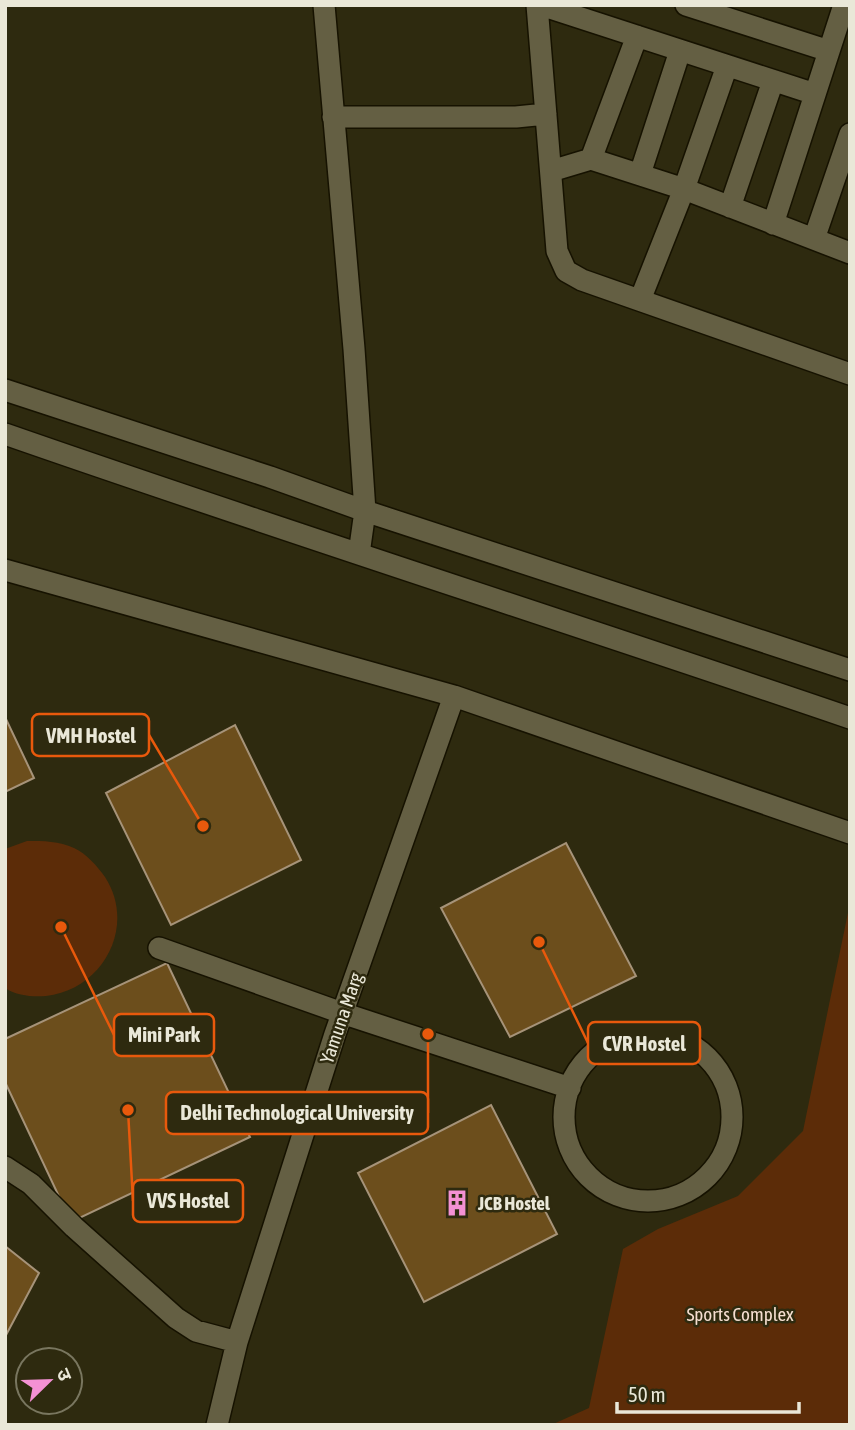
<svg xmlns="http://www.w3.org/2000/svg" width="855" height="1430" font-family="'Asap Condensed','Noto Sans Devanagari',sans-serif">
  <rect width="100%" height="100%" fill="#2e2a0f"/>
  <path fill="#5c2c08" d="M27,841C44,841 59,841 74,848C87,854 97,866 105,877C137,926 103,990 46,996C33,997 17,996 5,988V849Z
    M850,903V1425H551L589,1408L623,1249L658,1229L738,1196L803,1131Z"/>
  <path fill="#6c4e1c" stroke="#a69379" stroke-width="2" d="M5,717L34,778L5,792Z
    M235,725L301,860L171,925L106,793Z
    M566,843L636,976L510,1037L441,908Z
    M167,963L250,1137L71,1222L5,1082V1039Z
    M491,1105L557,1234L424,1302L358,1173Z
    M5,1246L39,1273L5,1337Z"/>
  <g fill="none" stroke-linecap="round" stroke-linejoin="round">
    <g stroke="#161200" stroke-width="24">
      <path id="minor" d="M324,5L354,349L365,511L359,554
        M537,5L557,251L566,271L582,280L850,374
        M541,5L815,94
        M686,5L829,51
        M637,36L591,159L684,189L850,253
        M333,117H516L546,114
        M551,171L591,159
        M640,174L680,51
        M730,207L773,81
        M773,224L844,5
        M814,239L850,134
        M640,300L684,189L727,66
        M5,390L270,477L365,511L850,670
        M5,434C286,532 569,622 850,718
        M5,570L454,696L850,833
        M159,948L342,1013L570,1088
        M564 1117a84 84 0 1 1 168 0a84 84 0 1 1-168 0Z
        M5,1167L31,1184L74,1227L176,1318L196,1331L237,1342
        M217,1425L237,1342L335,1034L454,696"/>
    </g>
    <use href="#minor" stroke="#645f43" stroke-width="21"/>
  </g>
  <defs>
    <g id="building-bare" transform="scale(2.1)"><path d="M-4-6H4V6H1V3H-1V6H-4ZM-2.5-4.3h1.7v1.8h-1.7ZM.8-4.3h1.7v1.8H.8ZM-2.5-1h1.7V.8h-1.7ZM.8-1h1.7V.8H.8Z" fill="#f491d4" stroke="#2e2a0f" stroke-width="2.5" paint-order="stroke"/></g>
  </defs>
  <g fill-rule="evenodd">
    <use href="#building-bare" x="457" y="1203"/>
  </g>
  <g text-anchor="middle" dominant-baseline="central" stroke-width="5" stroke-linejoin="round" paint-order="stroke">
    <g font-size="19" fill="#eae8d8" stroke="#2e2a0f">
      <text transform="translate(341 1018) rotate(-71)">Yamuna Marg</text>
    </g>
    <g font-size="19" font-weight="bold" fill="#eae8d8" stroke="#2e2a0f" text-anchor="start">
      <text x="478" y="1203">JCB Hostel</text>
    </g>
    <g font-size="19" fill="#f5ded0" stroke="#2e2a0f">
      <text x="740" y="1314">Sports Complex</text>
    </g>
  </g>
  <path fill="none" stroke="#e8590c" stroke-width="2.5" d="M203 826L149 735M61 927L114 1035M539 942L588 1043M428 1034L428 1113M128 1110L133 1201"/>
  <g fill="#e8590c" stroke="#2e2a0f" stroke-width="2.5">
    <circle cx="203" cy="826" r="7"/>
    <circle cx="61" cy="927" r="7"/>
    <circle cx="539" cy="942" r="7"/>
    <circle cx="428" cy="1034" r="7"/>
    <circle cx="128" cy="1110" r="7"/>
  </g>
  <g fill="#2e2a0f" stroke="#e8590c" stroke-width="2.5">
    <rect x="32" y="714" width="117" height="42" rx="7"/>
    <rect x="114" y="1014" width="100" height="42" rx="7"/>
    <rect x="588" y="1022" width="112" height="42" rx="7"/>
    <rect x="166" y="1092" width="262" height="42" rx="7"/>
    <rect x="133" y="1180" width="110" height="42" rx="7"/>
  </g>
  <g font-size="21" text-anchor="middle" font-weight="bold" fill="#eae8d8">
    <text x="91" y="743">VMH Hostel</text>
    <text x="164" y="1042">Mini Park</text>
    <text x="644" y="1051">CVR Hostel</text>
    <text x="297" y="1120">Delhi Technological University</text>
    <text x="188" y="1208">VVS Hostel</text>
  </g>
  <rect width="855" height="1430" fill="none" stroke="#eae8d8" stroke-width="14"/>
  <g transform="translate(49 1381) rotate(67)"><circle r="33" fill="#2e2a0f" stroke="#79765f" stroke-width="2"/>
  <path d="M0-5L12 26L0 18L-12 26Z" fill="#f491d4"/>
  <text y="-10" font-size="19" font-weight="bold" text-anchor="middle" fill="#eae8d8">उ</text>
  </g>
  <path d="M617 1402v10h182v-10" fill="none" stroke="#eae8d8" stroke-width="3.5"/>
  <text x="628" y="1402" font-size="21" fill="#eae8d8" stroke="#2e2a0f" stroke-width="5" paint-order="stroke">50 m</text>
</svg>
